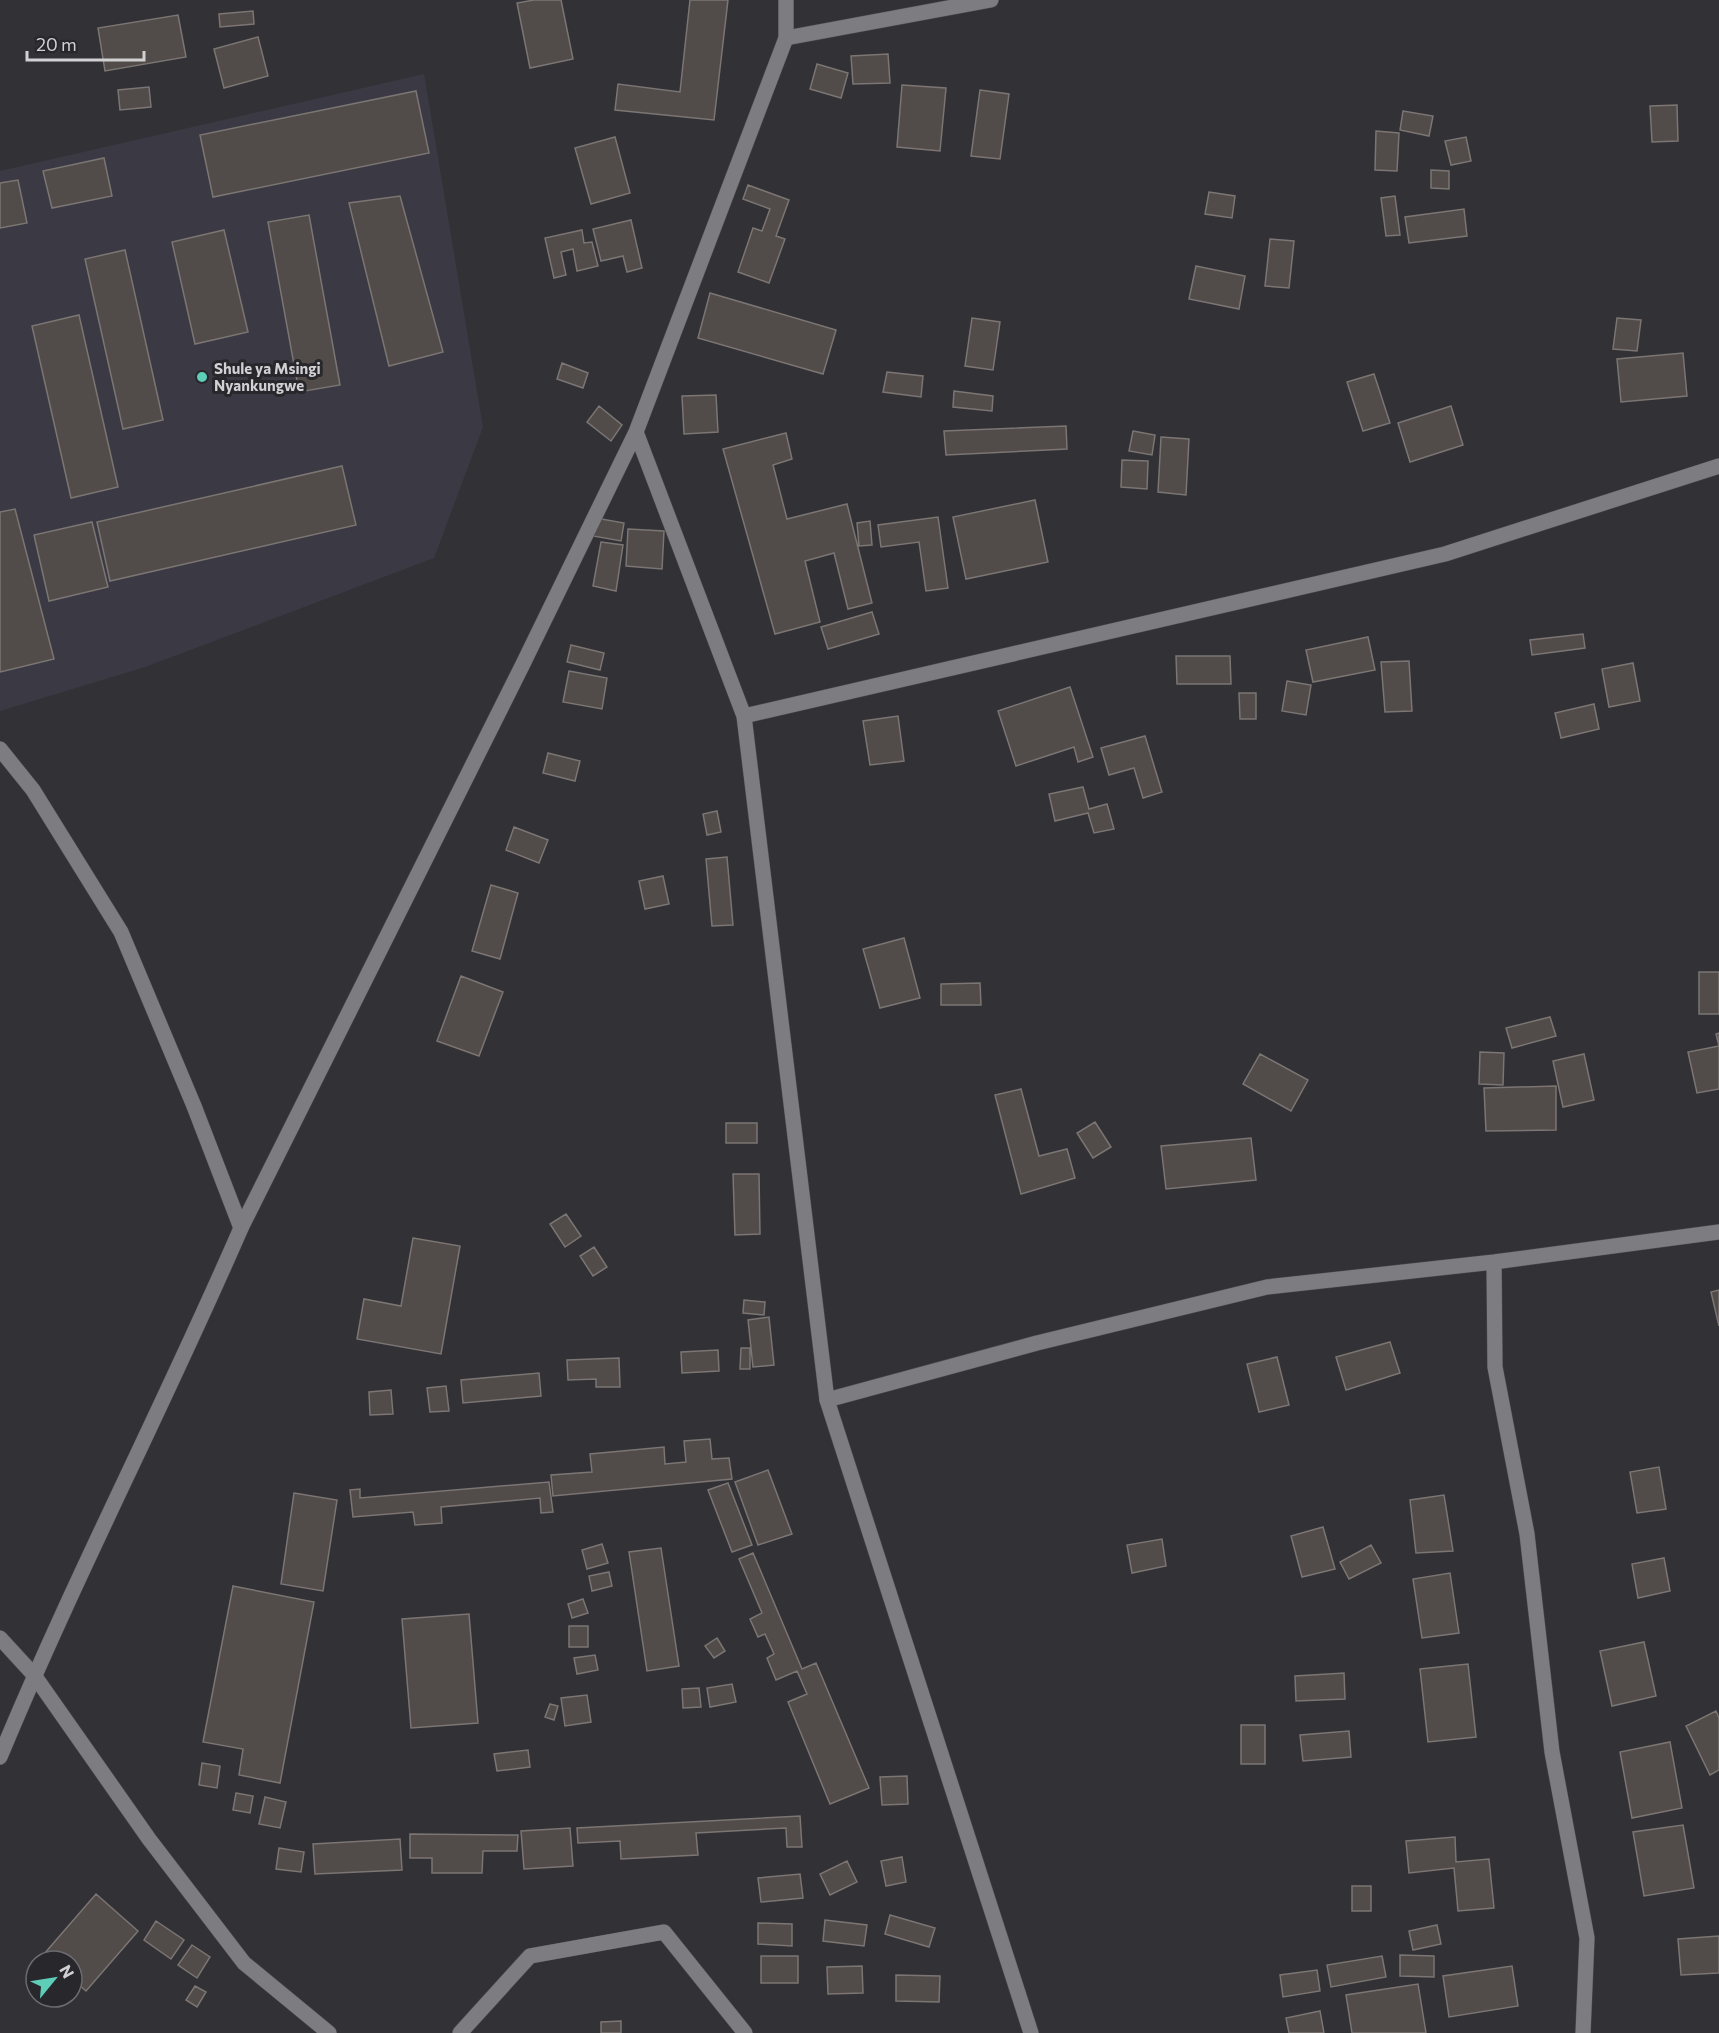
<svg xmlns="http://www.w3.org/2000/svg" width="1719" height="2033" font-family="Commissioner,sans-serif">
  <rect width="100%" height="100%" fill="#323136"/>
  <path fill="#3b3a44" d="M424,74L483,427L434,558L145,667L0,711V171Z"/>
  <path fill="#514b49" stroke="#7b7573" stroke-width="1.5" d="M534,0H561L573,59L530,68L517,3Z
    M690,0H728L714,120L615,110L618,84L680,92Z
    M253,11L254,24L220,27L219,14Z
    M178,15L186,57L105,71L98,28Z
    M258,37L268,76L224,88L214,49Z
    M888,54L890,83L853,84L851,56Z
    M817,64L848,73L841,98L810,89Z
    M902,85L946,88L940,151L897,147Z
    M149,87L151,107L120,110L118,90Z
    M980,90L1009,94L1000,159L971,156Z
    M416,91L429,153L213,197L200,135Z
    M1677,105L1678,141L1652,142L1650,106Z
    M1403,111L1433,116L1429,136L1400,130Z
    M1376,131L1399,133L1397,171L1375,170Z
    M615,137L630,193L591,204L575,148Z
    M1466,137L1471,161L1451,165L1445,141Z
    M104,158L112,196L52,208L43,171Z
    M1431,170L1449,171V189L1431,188Z
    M18,180L27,223L0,228V183Z
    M748,185L789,200L776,236L785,239L769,283L738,272L753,228L762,231L770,209L743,199Z
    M1209,192L1235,196L1232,218L1205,214Z
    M400,196L443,352L389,366L349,203Z
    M1395,196L1400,235L1386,236L1381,198Z
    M1464,209L1467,236L1409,243L1405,217Z
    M309,215L340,385L299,392L268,222Z
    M631,220L642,268L627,272L623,256L601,261L593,229Z
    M224,230L248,332L195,344L172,242Z
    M582,230L584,243L592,242L598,266L577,271L573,249L561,252L566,275L554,278L545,238Z
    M1270,239L1294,241L1289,288L1265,286Z
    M125,250L163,420L123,429L85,259Z
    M1196,266L1245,276L1239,309L1189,299Z
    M710,293L836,330L823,374L698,338Z
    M79,315L118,487L71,498L32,326Z
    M972,318L1000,322L993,370L965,366Z
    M1617,318L1641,320L1637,351L1613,349Z
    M1683,353L1687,396L1621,402L1617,359Z
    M562,363L588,373L583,388L557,379Z
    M887,372L923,376L921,397L883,392Z
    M1374,374L1390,423L1363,431L1347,382Z
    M954,391L993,396L992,411L953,407Z
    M716,395L718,432L684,434L682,396Z
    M599,406L622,425L611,441L587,422Z
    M1451,406L1463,445L1410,462L1398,423Z
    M1066,426L1067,449L946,455L944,431Z
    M1133,431L1155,435L1152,455L1129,451Z
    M786,433L792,459L773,465L787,519L847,504L872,603L848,609L834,553L805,561L820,622L775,634L723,449Z
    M1161,437L1189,439L1186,495L1158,492Z
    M1122,460L1148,461L1147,489L1121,487Z
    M342,466L356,525L110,581L97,522Z
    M1035,500L1048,562L966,579L953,517Z
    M15,509L54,659L0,672V512Z
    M938,517L948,588L926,591L919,542L881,547L878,525Z
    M596,518L624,523L621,541L593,536Z
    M870,521L872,545L859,546L857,523Z
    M92,522L108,587L49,601L34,535Z
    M628,529L664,531L662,569L626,566Z
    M601,542L623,545L616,591L593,586Z
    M872,612L879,634L828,649L821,627Z
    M1583,634L1585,648L1532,655L1530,640Z
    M1368,637L1375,670L1313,682L1306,650Z
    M571,645L604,653L600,670L567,662Z
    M1176,656H1230L1231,684H1177Z
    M1409,661L1412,711L1385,712L1381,662Z
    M1633,663L1640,701L1609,707L1602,669Z
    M569,671L607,678L602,709L563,702Z
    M1287,681L1311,685L1306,715L1282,711Z
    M1070,687L1093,757L1078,762L1074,747L1016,766L998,711Z
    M1239,693H1256V719H1240Z
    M1594,704L1599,729L1561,738L1555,713Z
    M898,716L904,761L870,765L863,721Z
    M1145,736L1162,792L1143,798L1134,768L1109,775L1101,748Z
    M548,753L580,761L575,781L543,773Z
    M1083,787L1089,809L1107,804L1114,829L1094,833L1088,813L1055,821L1049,794Z
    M717,811L721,832L707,835L703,814Z
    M514,827L548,840L539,863L506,850Z
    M727,857L733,925L712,926L706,859Z
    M663,876L669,904L645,909L639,881Z
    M491,885L518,893L500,959L472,951Z
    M904,938L920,998L880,1008L863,949Z
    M1699,972H1719V1014H1699Z
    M461,976L503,992L479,1056L437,1041Z
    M980,983L981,1005H941V984Z
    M1550,1017L1556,1036L1512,1048L1506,1028Z
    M1719,1033V1089L1697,1093L1688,1052L1719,1046L1716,1034Z
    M1480,1052L1504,1053L1503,1085L1479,1084Z
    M1260,1054L1308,1080L1291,1111L1243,1084Z
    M1584,1054L1594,1100L1563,1107L1553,1061Z
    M1556,1086V1130L1486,1131L1484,1088Z
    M1021,1089L1039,1156L1067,1149L1075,1178L1021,1194L995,1095Z
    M1095,1122L1111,1147L1093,1158L1077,1133Z
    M726,1123H757V1143H726Z
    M1251,1138L1256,1180L1166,1189L1161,1146Z
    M733,1174H759L760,1234L735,1235Z
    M566,1214L581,1236L565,1247L550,1224Z
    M413,1238L460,1246L441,1354L357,1339L364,1299L401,1306Z
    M594,1247L607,1267L593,1276L580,1256Z
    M1719,1290V1326L1711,1292Z
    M744,1300L765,1302L764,1315L743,1313Z
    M769,1317L774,1365L753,1367L748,1320Z
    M1390,1342L1400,1373L1346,1390L1336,1357Z
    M741,1348H750V1369H740Z
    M718,1350L719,1371L682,1373L681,1352Z
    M1277,1357L1289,1405L1259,1412L1247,1364Z
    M619,1358L620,1387H596V1379L568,1380L567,1360Z
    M539,1373L541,1396L463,1403L461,1380Z
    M446,1386L449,1411L430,1412L427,1388Z
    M391,1390L393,1414L370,1415L369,1392Z
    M710,1439L712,1459L729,1458L732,1479L553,1496L551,1475L592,1472L590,1454L664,1447L665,1464L686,1462L684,1441Z
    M1659,1467L1666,1509L1637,1513L1630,1472Z
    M768,1470L792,1534L758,1545L735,1482Z
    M549,1482L553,1512L541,1513L540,1498L441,1507L442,1523L415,1525L413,1512L353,1517L350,1490L360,1489V1498Z
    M728,1483L752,1545L732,1552L708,1490Z
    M294,1493L337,1500L323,1591L281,1584Z
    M1444,1495L1453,1551L1416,1553L1410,1500Z
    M1323,1527L1335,1569L1302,1577L1291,1536Z
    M1162,1539L1166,1566L1132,1573L1127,1545Z
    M602,1544L608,1563L587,1569L582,1550Z
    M1371,1545L1381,1563L1349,1579L1340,1562Z
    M661,1548L679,1666L647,1671L629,1552Z
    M753,1553L802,1669L816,1663L869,1788L830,1804L788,1702L807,1694L797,1671L776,1680L767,1658L774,1654L765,1634L758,1637L750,1619L762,1613L739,1559Z
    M1664,1558L1670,1591L1638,1598L1632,1564Z
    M609,1572L612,1586L592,1591L589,1576Z
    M1450,1573L1459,1633L1422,1638L1413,1579Z
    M233,1586L314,1602L280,1783L239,1775L243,1749L203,1742Z
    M583,1599L588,1613L572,1618L568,1604Z
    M469,1614L478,1723L411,1728L402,1619Z
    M569,1626H588V1647H569Z
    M717,1638L725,1651L714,1658L705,1646Z
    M1644,1642L1656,1696L1612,1706L1600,1651Z
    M595,1655L598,1670L577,1674L574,1658Z
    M1468,1664L1476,1737L1428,1742L1420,1669Z
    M1344,1673L1345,1699L1296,1701L1295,1676Z
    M732,1684L736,1702L710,1707L707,1688Z
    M699,1688L701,1707L683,1708L682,1689Z
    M587,1695L591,1722L565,1726L561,1698Z
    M550,1704L558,1706L554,1720L545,1717Z
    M1716,1711L1719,1718V1770L1710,1775L1686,1726Z
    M1241,1725H1265V1764H1241Z
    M1349,1731L1351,1757L1303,1761L1300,1735Z
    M1670,1742L1682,1808L1632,1818L1620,1752Z
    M528,1750L530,1767L497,1771L494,1754Z
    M202,1763L220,1766L217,1788L199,1785Z
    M907,1776L908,1804L882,1805L880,1777Z
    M236,1793L253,1796L250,1813L233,1810Z
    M265,1797L286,1802L280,1828L259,1824Z
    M800,1816L802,1847H787L786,1828L696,1833L698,1855L621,1859L620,1841L578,1843L577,1828Z
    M1683,1825L1694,1888L1644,1896L1633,1832Z
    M570,1828L573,1866L524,1869L521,1831Z
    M410,1834L518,1835L517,1851H483L482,1873H432V1858H410Z
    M1455,1837L1456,1862L1489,1859L1494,1908L1458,1911L1454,1868L1409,1873L1406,1841Z
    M400,1839L402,1870L315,1874L313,1844Z
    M279,1848L304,1852L301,1872L276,1869Z
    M902,1857L906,1882L886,1886L881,1861Z
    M847,1861L857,1882L830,1895L820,1874Z
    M800,1874L803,1898L761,1902L758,1878Z
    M1352,1886H1371V1911H1352Z
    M96,1894L138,1931L86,1991L72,1979V1961H52L44,1954Z
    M890,1915L935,1928L929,1947L885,1934Z
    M825,1920L867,1925L864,1946L823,1941Z
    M156,1921L184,1940L171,1959L144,1940Z
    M758,1923L792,1924V1946L758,1944Z
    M1437,1925L1441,1944L1413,1950L1409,1931Z
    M1719,1936V1973L1681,1975L1678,1939Z
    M192,1945L210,1957L197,1978L178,1965Z
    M1400,1955L1434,1956V1977L1400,1976Z
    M761,1956H798V1983H761Z
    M1382,1956L1386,1977L1331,1987L1327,1965Z
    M862,1966L863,1993L828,1994L827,1967Z
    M1512,1966L1518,2006L1449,2017L1443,1976Z
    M1317,1970L1320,1991L1283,1997L1280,1975Z
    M896,1975L940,1976L939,2002L896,2001Z
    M1418,1984L1426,2033H1352L1346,1995Z
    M195,1986L206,1992L197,2007L186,2000Z
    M1320,2011L1324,2033H1289L1286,2018Z
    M621,2021V2033H601V2022Z"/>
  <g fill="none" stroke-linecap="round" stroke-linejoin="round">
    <g stroke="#4d4d50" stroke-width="16">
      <path id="service" d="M786,38L991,0"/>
    </g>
    <g stroke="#4d4d50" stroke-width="16">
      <path id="minor" d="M0,749L33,790L121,932L194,1106L241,1228
        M1494,1262L1495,1367L1527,1534L1552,1752L1587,1938L1583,2033
        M827,1400L1037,1343L1267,1287L1494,1262L1719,1232
        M0,1638L34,1675L149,1839L244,1963L329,2033
        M460,2033L530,1956L664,1932L745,2033"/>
    </g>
    <g stroke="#4d4d50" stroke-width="16">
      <path id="tertiary" d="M636,432L744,716L827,1400L1031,2033
        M744,716L1445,554L1719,466
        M0,1757C74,1578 164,1406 241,1228L522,666L636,432L786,38V0"/>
    </g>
    <use href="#service" stroke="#7d7c81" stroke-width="15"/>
    <use href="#minor" stroke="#7d7c81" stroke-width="15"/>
    <use href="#tertiary" stroke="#7d7c81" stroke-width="15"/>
  </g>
  <circle fill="#5eceb8" stroke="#28272c" stroke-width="2" cx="202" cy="377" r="6"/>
  <g text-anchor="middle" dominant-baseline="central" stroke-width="6" stroke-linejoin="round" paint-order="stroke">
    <g font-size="15" font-weight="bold" fill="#d1d1d4" stroke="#28272c" text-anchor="start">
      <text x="214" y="368">Shule ya Msingi<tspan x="214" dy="17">Nyankungwe</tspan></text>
    </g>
  </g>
  <g transform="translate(54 1979) rotate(60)"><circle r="28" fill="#28272c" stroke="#6c6b6f" stroke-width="1.5"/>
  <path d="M0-4.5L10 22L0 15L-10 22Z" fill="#5eceb8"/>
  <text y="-9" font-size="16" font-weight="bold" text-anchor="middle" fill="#d1d1d4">N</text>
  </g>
  <path d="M27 51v9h117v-9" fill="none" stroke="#d1d1d4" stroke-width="3"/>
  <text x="36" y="51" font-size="18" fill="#d1d1d4" stroke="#28272c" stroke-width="4.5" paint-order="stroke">20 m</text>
</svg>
